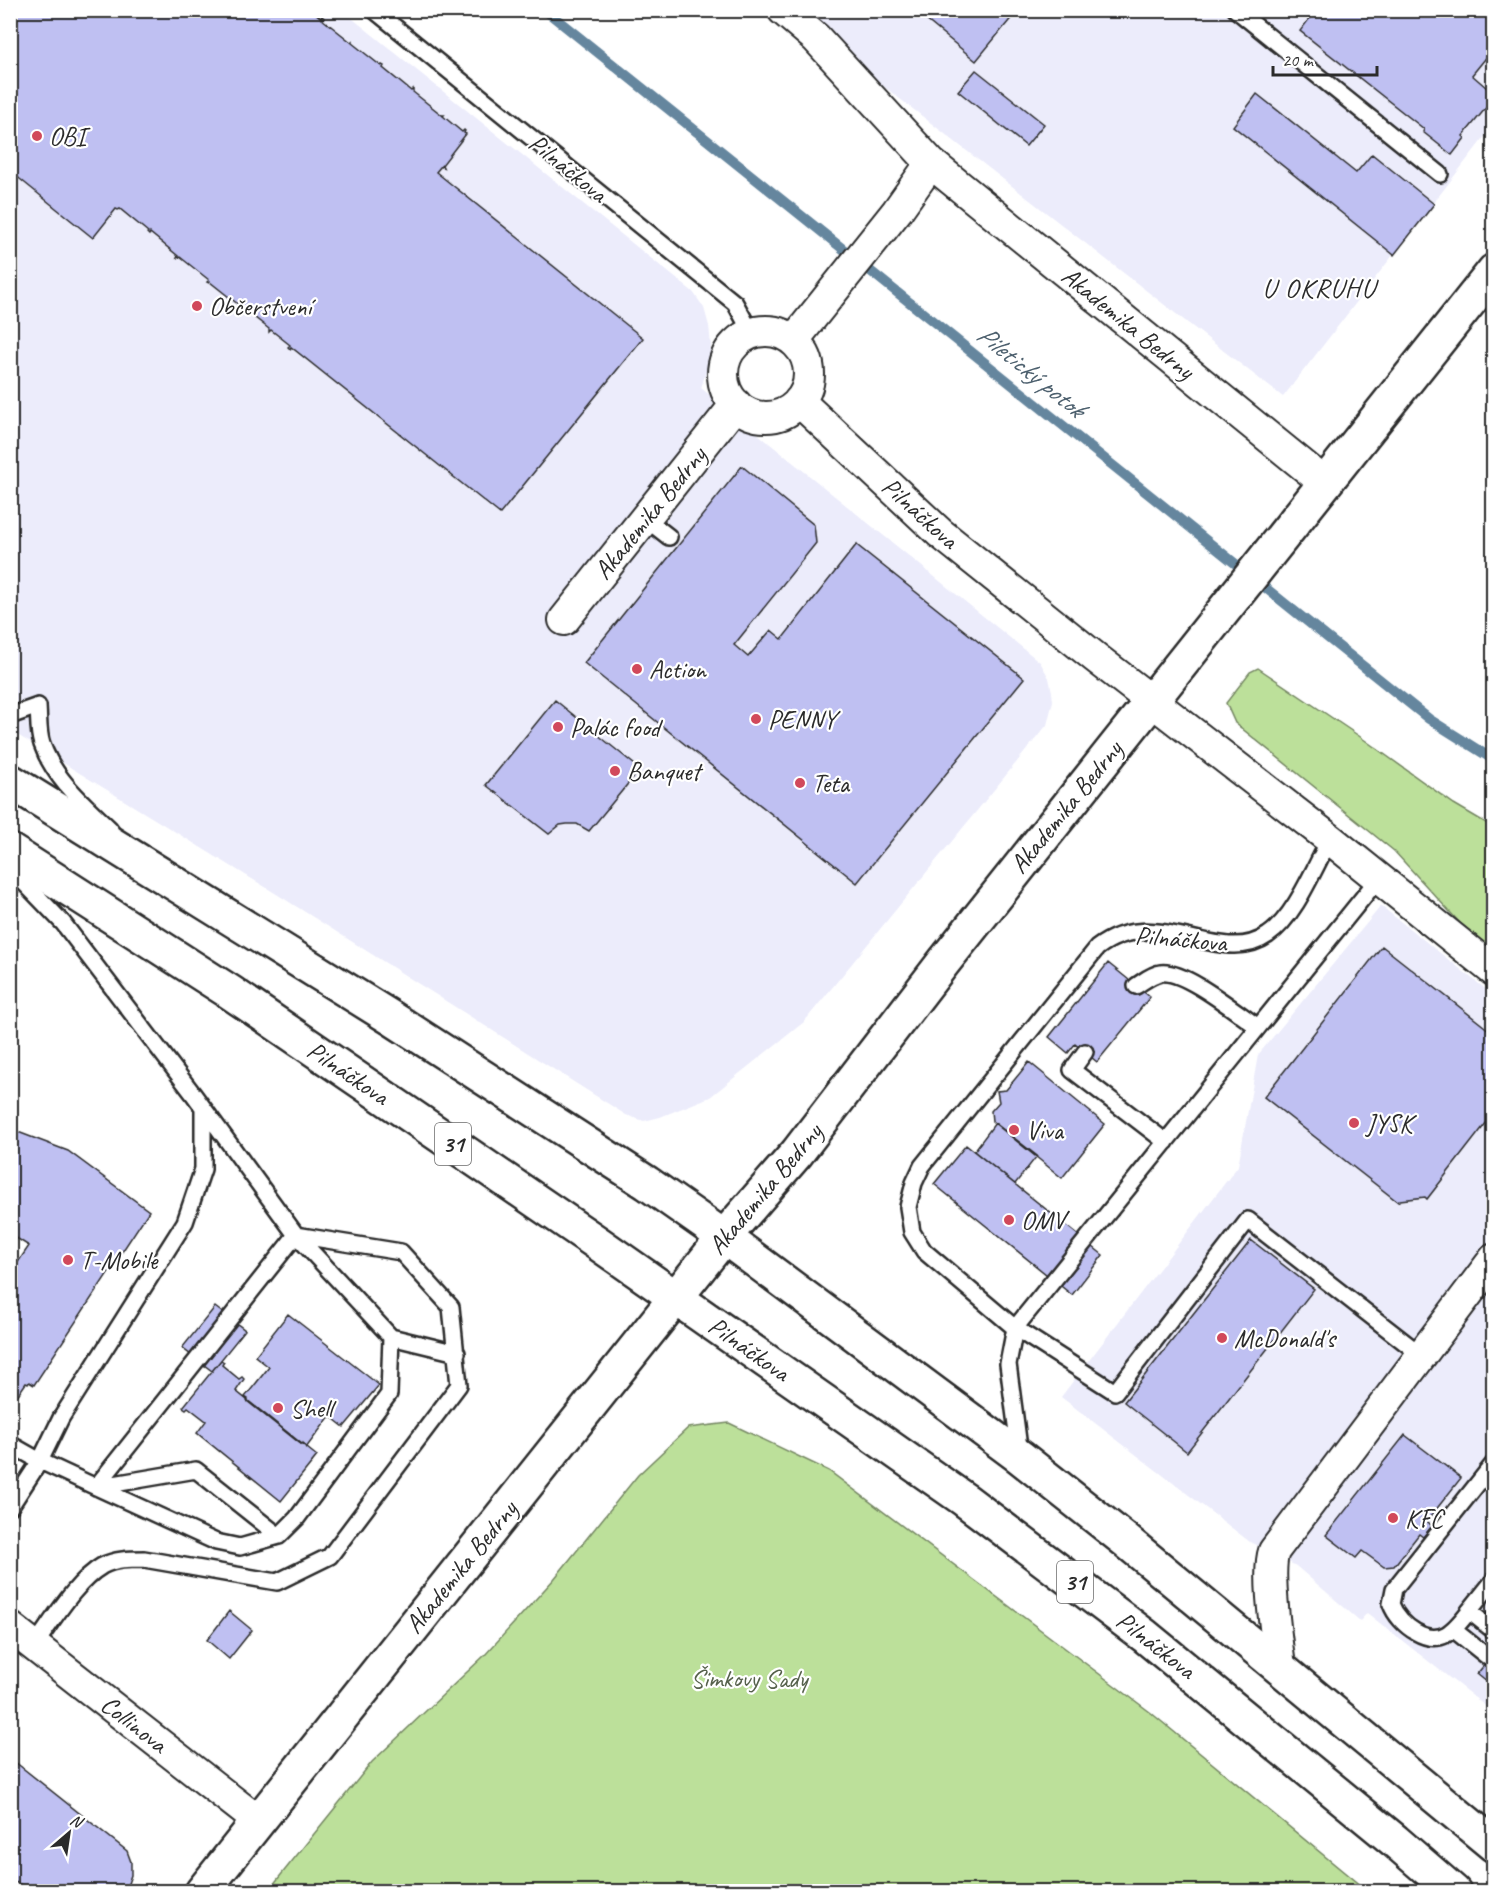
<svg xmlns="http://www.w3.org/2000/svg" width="1504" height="1902" font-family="Caveat,sans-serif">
  <rect width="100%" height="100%" fill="#fff"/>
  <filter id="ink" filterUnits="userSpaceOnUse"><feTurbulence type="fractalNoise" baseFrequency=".0167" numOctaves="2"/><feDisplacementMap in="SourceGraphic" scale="12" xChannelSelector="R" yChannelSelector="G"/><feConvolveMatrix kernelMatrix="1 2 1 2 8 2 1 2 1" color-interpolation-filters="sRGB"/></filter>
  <g filter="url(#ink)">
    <path fill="#ececfb" d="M11,10L343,11L693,292L704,308L709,326L711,345L709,362L701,388L1040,662L1049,678L1052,692L1053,701L1047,725L804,1022L710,1097L660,1117L644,1121L626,1115L275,893L11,731Z
      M787,11H1493V126L1283,397Z
      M1381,906L1493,995V1712L1367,1613L1360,1621L1296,1566L1250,1542L1061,1397L1238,1166L1258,1055Z"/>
    <path fill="#bce09a" stroke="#748662" stroke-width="1.5" d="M1258,668L1359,736L1454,804L1493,827V950L1460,923L1394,851L1235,723L1226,703L1250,672Z
      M729,1423L829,1471L1150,1712L1367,1891H268L372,1762L485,1655L554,1579L638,1475L688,1428Z"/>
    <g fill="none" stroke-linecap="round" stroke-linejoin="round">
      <path stroke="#65869e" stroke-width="10" d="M545,10L1429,719L1494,760"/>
    </g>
    <path fill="#bfc0f2" stroke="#2b2b2b" stroke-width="1.5" d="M10,10H312L321,18L322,16L324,18L322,19L351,42L352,41V43L381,66L382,65L384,66L383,68L411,91L413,89V92L442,115H444L443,116L462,132L464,130L465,131L464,133L466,134L442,165L443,167L441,166L436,172L643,338L500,514L291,347L290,349L288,347L290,345L271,330L269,332V329L240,306L237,307L239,305L210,282L209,283L207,282L209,280L180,257L177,258L178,256L150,233L149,235L147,233L148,232L120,209L118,210L116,209L93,238L10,171Z
      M914,10H1018L976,61Z
      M1316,10H1494V48L1472,75L1494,94V98L1463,136L1465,138L1452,155L1423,132L1424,129L1300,31Z
      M976,70L1044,124L1026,146L958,91Z
      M1257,94L1356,173L1372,154L1434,204L1394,255L1233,126Z
      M742,466L814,525L816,543L734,645L748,657L771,630L782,639L857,544L858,546L1024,678L857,883L584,663Z
      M555,700L640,769L589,831L577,824H567L560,825L549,834L486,785Z
      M1382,946L1494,1034V1113L1427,1199L1425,1197L1400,1200L1398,1202L1264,1097Z
      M1108,963L1150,997L1097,1062L1075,1044L1068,1053L1049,1037Z
      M1029,1062L1105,1124L1062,1178L992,1121L991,1111L999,1102L997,1091L1006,1090Z
      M995,1123L1037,1156L1015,1184L974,1151Z
      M10,1129L68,1151L149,1211L34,1385L29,1382L28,1384L26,1383L10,1406V1274L29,1246L10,1234Z
      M966,1145L1103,1255L1072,1295L934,1184Z
      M1251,1240L1314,1289L1187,1452L1124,1402Z
      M215,1307L245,1330L212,1371L182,1348Z
      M288,1314L379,1385L344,1427L330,1416L306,1448L303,1443L302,1445L247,1401L248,1399L245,1397L269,1367L255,1356Z
      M221,1360L224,1362L222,1365L239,1379L242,1377L244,1379L236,1391L317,1456L281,1501L197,1433L206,1421L188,1407L186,1409L183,1407Z
      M1405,1435L1461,1478L1427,1521L1432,1526L1423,1537L1419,1534L1394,1566L1384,1567L1362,1551L1356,1558L1326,1535Z
      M229,1611L252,1630L229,1659L207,1640Z
      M1494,1653V1688L1477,1674Z
      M10,1758L127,1851L131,1862V1875L125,1892H58L50,1888L49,1892H38L10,1880Z"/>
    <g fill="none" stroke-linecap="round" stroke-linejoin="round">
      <g stroke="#2b2b2b" stroke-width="20">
        <path id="lane" d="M374,10L735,303L752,334
          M1236,10L1440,174
          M646,519L669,537
          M10,716L38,706C39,718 38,733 42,744C54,779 84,804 110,829
          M1330,839C1314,868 1295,917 1268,935C1220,969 1157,902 1097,948L922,1166L914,1183L908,1207L912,1232L924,1251L1015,1328L1115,1392L1248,1220L1421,1355
          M10,868L63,923L194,1095L296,1235L391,1337
          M1136,986C1144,981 1152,974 1161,973C1185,970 1237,1013 1258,1027
          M1085,1052L1072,1070L1166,1142
          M10,1444L40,1461L96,1487L296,1235L401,1252L451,1307L459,1385L330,1556L277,1582L144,1559C130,1559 115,1559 102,1566C76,1581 52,1622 34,1646
          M1020,1455L1008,1364L1015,1328L1378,879
          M1494,1463L1394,1589L1391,1604C1395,1615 1405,1626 1416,1632C1442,1647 1455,1629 1470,1610C1478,1600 1486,1590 1494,1580
          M96,1487L216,1542L240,1547L279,1536L297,1518L389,1394L391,1337L457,1353
          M96,1487L196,1470L279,1536
          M10,1507L40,1461L61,1418L185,1222L203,1169V1108
          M1469,1611L1494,1631
          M1454,1630L1489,1658"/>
      </g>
      <g stroke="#2b2b2b" stroke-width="34">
        <path id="street" d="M783,10L816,38L931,163L1325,483
          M723 374a43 43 0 1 1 86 0a43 43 0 1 1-86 0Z
          M794,340L897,211L931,163
          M799,401L940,533L1096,658L1330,839L1494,971
          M564,620L736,404
          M10,1627L258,1821
          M1280,1667C1277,1640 1266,1574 1274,1551L1494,1259"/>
      </g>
      <g stroke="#2b2b2b" stroke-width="38">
        <path id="secondary" d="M202,1892L724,1237L797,1153L943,963L1494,271"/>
      </g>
      <g stroke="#2b2b2b" stroke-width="38">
        <path id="primary" d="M10,781L393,1019L647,1183L724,1237L1020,1457L1125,1540L1494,1845
          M10,851L230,992L599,1244L965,1500L1145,1636L1395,1841L1454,1892"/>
      </g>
      <use href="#lane" stroke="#fff" stroke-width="15"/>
      <use href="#street" stroke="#fff" stroke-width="30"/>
      <use href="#secondary" stroke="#fff" stroke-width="33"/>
      <use href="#primary" stroke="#fff" stroke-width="33"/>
    </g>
  </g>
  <g fill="#d1495b" stroke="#fff" stroke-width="2">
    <circle cx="37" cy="136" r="6"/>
    <circle cx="197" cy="306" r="6"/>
    <circle cx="637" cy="669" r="6"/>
    <circle cx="756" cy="719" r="6"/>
    <circle cx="558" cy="727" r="6"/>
    <circle cx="615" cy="771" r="6"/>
    <circle cx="800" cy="783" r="6"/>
    <circle cx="1354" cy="1123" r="6"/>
    <circle cx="1014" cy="1130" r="6"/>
    <circle cx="1009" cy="1220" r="6"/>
    <circle cx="68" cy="1260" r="6"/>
    <circle cx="1222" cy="1338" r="6"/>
    <circle cx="278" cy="1408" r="6"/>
    <circle cx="1393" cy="1518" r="6"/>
  </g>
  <g text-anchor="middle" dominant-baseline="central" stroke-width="4.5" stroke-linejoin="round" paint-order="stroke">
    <g fill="#fff" stroke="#6b6b6b" stroke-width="1.5">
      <rect x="435" y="1123" width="36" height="42" rx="4.5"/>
      <rect x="1057" y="1561" width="36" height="42" rx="4.5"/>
    </g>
    <g font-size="24" font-weight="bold" fill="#2b2b2b">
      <text x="453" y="1144">31</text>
      <text x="1075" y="1582">31</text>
    </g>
    <g font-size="26" fill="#2b2b2b" stroke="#fff" text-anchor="start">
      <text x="49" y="136">OBI</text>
      <text x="209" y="306">Občerstvení</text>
      <text x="649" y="669">Action</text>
      <text x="768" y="719">PENNY</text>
      <text x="570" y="727">Palác food</text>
      <text x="627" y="771">Banquet</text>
      <text x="812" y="783">Teta</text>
      <text x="1366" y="1123">JYSK</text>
      <text x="1026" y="1130">Viva</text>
      <text x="1021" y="1220">OMV</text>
      <text x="80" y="1260">T-Mobile</text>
      <text x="1234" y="1338">McDonald's</text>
      <text x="290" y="1408">Shell</text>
      <text x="1405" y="1518">KFC</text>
    </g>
    <g font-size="26" fill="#2b2b2b" stroke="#fff">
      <text transform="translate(568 168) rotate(39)">Pilnáčkova</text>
      <text transform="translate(1128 323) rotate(39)">Akademika Bedrny</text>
      <text transform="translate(650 513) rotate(-51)">Akademika Bedrny</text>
      <text transform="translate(920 513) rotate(42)">Pilnáčkova</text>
      <text transform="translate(1066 807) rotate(-51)">Akademika Bedrny</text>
      <text transform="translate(1181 939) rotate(5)">Pilnáčkova</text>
      <text transform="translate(348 1073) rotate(34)">Pilnáčkova</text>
      <text transform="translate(765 1189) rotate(-50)">Akademika Bedrny</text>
      <text transform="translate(749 1349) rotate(35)">Pilnáčkova</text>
      <text transform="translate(461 1567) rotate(-51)">Akademika Bedrny</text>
      <text transform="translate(1156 1645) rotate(38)">Pilnáčkova</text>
      <text transform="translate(134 1724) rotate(38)">Collinova</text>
    </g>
    <g font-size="26" fill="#56614c" stroke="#fff">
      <text x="749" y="1678">Šimkovy Sady</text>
    </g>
    <g font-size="27" letter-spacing="1.5" fill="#2b2b2b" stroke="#fff">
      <text x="1319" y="288">U OKRUHU</text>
    </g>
    <g font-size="27" font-style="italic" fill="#4d606e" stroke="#fff">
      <text transform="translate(1031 371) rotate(39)">Piletický potok</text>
    </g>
  </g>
  <rect width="1504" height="1902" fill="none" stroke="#fff" stroke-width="36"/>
  <rect x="18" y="18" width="1468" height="1866" fill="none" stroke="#2b2b2b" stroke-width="2" filter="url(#ink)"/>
  <g transform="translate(69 1833) rotate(29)" stroke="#ffffff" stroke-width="4.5" paint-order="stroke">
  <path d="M0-4.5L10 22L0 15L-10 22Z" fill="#2b2b2b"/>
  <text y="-9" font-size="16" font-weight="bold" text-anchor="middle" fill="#2b2b2b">N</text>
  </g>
  <path d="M1273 66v9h104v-9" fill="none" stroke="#2b2b2b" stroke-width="3"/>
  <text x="1282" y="66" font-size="18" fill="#2b2b2b" stroke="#ffffff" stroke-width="4.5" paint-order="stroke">20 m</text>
</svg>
